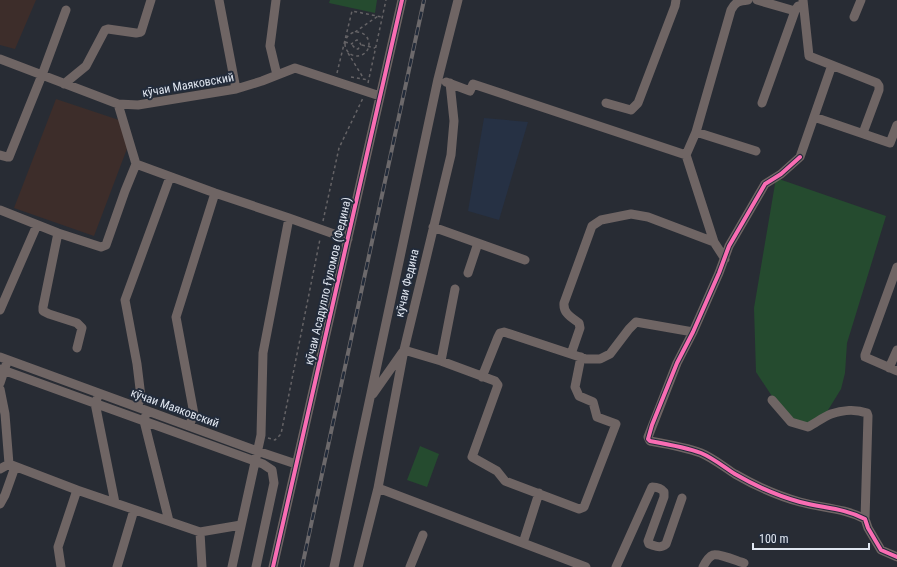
<svg xmlns="http://www.w3.org/2000/svg" width="897" height="567" font-family="'Roboto Condensed',sans-serif">
  <rect width="100%" height="100%" fill="#282c34"/>
  <path fill="#263144" d="M484,118L528,122L499,220L468,211Z"/>
  <path fill="#3d2d2a" d="M0,0H36L15,49L0,45Z
    M56,99L119,120L128,146L94,236L14,208Z"/>
  <path fill="#254b2f" d="M330,0H377L375,13L329,3Z
    M776,178L886,216L847,343L845,373L841,389L825,415L805,424L785,416L756,372L754,308Z
    M420,446L439,454L427,487L407,480Z"/>
  <g fill="none" stroke-linecap="round" stroke-linejoin="round">
    <path stroke="#656366" stroke-width="1.5" stroke-dasharray="3 3" stroke-linecap="butt" d="M355,32L378,16
      M345 44a12 12 0 1 1 24 0a12 12 0 1 1-24 0Z
      M345,42L352,44L353,42L357,40L359,41L361,45L358,49H356L353,46L352,44
      M362,45L375,48
      M348,53L364,79
      M337,73L352,11L382,17
      M351,77L369,80
      M368,83L386,0
      M323,221L339,148L363,98
      M268,438L275,440L281,434L320,239"/>
    <path stroke="#6f6564" stroke-width="9" d="M219,0L236,89
      M276,0L270,46L277,75
      M757,0L795,11L798,6
      M803,0L809,56L877,83L879,86V90L863,133
      M854,17L861,0
      M0,59L118,104L138,105L236,89L262,81L295,68L380,96
      M832,65L800,157L781,174L765,184L729,246L719,273L693,332L677,363L648,437L650,441C667,444 685,447 701,453C713,458 724,467 735,474C754,485 778,496 800,502C822,508 844,508 865,519L868,528L881,550L897,557
      M446,82L470,91L473,84L686,155L696,132L731,10C735,2 739,1 748,0
      M64,84L86,66L105,30L108,29L136,33L141,32L151,0
      M606,103L631,110L638,103L675,6L676,0
      M762,103L795,11
      M814,117L890,143L897,125
      M696,132L756,151
      M0,155L7,157H9L42,75L66,10
      M686,155L714,242L725,259
      M136,164L215,193L289,218L348,239
      M0,210L58,233L101,247L106,245L125,191L136,164L118,104
      M433,227L525,260
      M58,233L43,307V311L49,314L77,323L82,328L77,348
      M897,267L865,355V357L897,371
      M468,273L478,243
      M0,310L37,225
      M571,354L580,328L579,323C571,317 563,313 564,303L592,226L601,220L631,214L648,217L714,242
      M0,357L257,451L296,464
      M441,361L455,289
      M889,368L897,350
      M0,369L263,464L272,470L274,483L256,567
      M482,377L498,337L500,333L504,332L586,359H600L610,354L629,329L636,322L693,332
      M0,383L6,365
      M0,389L5,414L9,464L77,490L58,547L61,567
      M373,394L404,350L441,361L495,381L498,385L472,457L497,471L505,481L579,509L584,507L616,424L597,417L593,402L579,396L575,387L581,357
      M97,399L95,403L115,503
      M772,400L791,422L808,427C816,423 823,417 831,414C842,410 856,409 867,413L868,416L865,519
      M137,407L141,397L137,364L125,300L170,177
      M145,417L144,421L169,521
      M189,426L194,414L176,317L215,193
      M0,469L9,464
      M378,488L586,567
      M77,490L200,532L241,525
      M0,504L5,495L15,467
      M200,532L202,567
      M523,543L539,493
      M117,567L134,510
      M232,567L261,435L263,353L289,218
      M273,567L402,0
      M334,567L438,79L458,0
      M358,567L378,488L404,350L451,155L454,121L450,83
      M410,567L423,535
      M616,567L652,487C657,487 661,488 664,492V497L648,541L649,544C656,546 660,549 666,544L682,498
      M703,567C705,563 708,557 713,555C719,553 737,561 744,563"/>
    <g stroke="#6c696b" stroke-width="4">
      <path id="rail" d="M302,567L424,0"/>
    </g>
    <use href="#rail" stroke="#222b3a" stroke-width="2.5" stroke-dasharray="8" stroke-linecap="butt"/>
    <g stroke="#222b3a" stroke-width="6">
      <path id="cycleway" d="M800,157L781,174L765,184L729,246L719,273L693,332L677,363L652,425L648,439L650,441C667,444 685,447 701,453C713,458 724,467 735,474C754,485 778,496 800,502C822,508 844,508 865,519L868,528L881,550L897,557
        M273,567L402,0"/>
    </g>
    <use href="#cycleway" stroke="#f96db3" stroke-width="4"/>
  </g>
  <g text-anchor="middle" dominant-baseline="central" stroke-width="4" stroke-linejoin="round" paint-order="stroke">
    <g font-size="12" fill="#e0e6f0" stroke="#222b3a">
      <text transform="translate(188 85) rotate(-10)">кӯчаи Маяковский</text>
      <text transform="translate(328 281) rotate(-77)">кӯчаи Асадулло Ғуломов (Федина)</text>
      <text transform="translate(407 283) rotate(-77)">кӯчаи Федина</text>
      <text transform="translate(175 408) rotate(20)">кӯчаи Маяковский</text>
    </g>
  </g>
  <path d="M753 543v6h116v-6" fill="none" stroke="#e0e6f0" stroke-width="2"/>
  <text x="759" y="543" font-size="12" fill="#e0e6f0" stroke="#222b3a" stroke-width="3" paint-order="stroke">100 m</text>
</svg>
